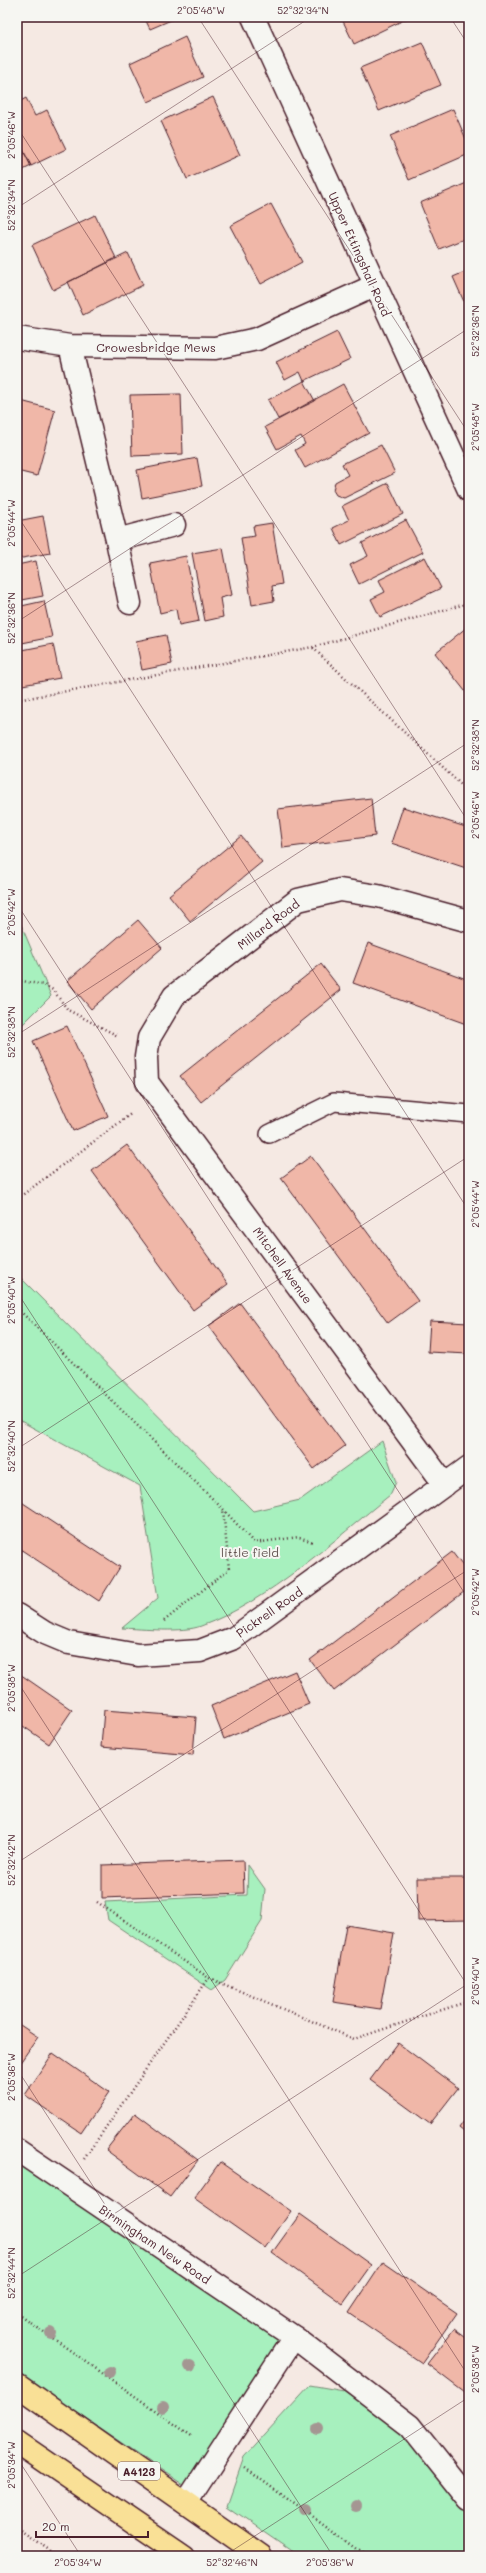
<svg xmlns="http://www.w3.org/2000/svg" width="486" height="2573" font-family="Mali,sans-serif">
  <rect width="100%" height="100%" fill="#f5e9e3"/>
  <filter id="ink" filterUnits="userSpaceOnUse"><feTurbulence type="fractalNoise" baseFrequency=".025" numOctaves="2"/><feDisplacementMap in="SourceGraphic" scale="8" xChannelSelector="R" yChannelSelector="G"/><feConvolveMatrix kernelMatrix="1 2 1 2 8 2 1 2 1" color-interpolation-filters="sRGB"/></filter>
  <g filter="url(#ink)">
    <path fill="#a7f0be" stroke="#788874" d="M17,915L51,996L17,1030Z
      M17,1274L253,1511L300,1500L382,1441L396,1482L390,1495C335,1539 268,1602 201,1626C184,1633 142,1629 122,1628L158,1598L140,1486L17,1419Z
      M248,1865L265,1889L262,1921L225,1980L212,1990L108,1920L105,1902L247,1895Z
      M17,2150L294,2337L194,2492L17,2372Z
      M310,2385L344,2391L407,2434L469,2514V2556H300L227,2506L244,2457Z"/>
    <path fill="#f0b7a8" stroke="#4a1f2b" d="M144,17H178L150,29Z
      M341,17H410L354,44Z
      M185,37L203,77L148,102L130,63Z
      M422,42L441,85L379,111L360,68Z
      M213,97L240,155L187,179L161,121Z
      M26,98L35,116L47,110L66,149L31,166L17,138V103Z
      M453,109L469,146V154L409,180L390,136Z
      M17,138L31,166L17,173Z
      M469,182V237L439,249L420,203Z
      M271,204L302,262L261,284L230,226Z
      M95,215L116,258L53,290L32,245Z
      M128,253L143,285L83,315L68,282Z
      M469,270V313L453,277Z
      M337,332L350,359L304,381L300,372L285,380L276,362Z
      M304,381L315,401L278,419L268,400Z
      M343,384L369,433L305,468L295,450L305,444L301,436L277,449L265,427Z
      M181,394L183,454L132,456L130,395Z
      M17,400L55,410L37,476L17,471Z
      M381,445L395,473L344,498L336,495L333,490L335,482L348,475L342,464Z
      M197,458L202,486L142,498L137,470Z
      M388,483L403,514L341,545L333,528L349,520L342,506Z
      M43,516L50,553L17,559V521Z
      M406,520L423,552L359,584L350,565L368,556L362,543Z
      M272,523L282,584L272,586L274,601L252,605L241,538L255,536L253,526Z
      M223,548L232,595L220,598L223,617L205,621L192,553Z
      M186,556L199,621L179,625L176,609L160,613L150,563Z
      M425,557L441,588L380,617L371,599L385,592L379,580Z
      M36,561L43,596L17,601V565Z
      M44,601L52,637L17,644V607Z
      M467,627L469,630V696L435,653Z
      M166,635L172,664L142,670L136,641Z
      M53,644L60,678L17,686V651Z
      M371,798L375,836L283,848L278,809Z
      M403,807L469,828V869L391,843Z
      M241,836L262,862L190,921L169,895Z
      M138,920L162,948L91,1009L67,981Z
      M368,943L469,980V1025L353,983Z
      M321,964L341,990L201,1102L180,1076Z
      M67,1026L108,1116L73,1131L33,1041Z
      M127,1145L228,1284L193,1310L92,1171Z
      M311,1156L418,1301L388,1323L281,1178Z
      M240,1303L345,1446L314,1469L209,1326Z
      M430,1321L469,1323V1354L428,1352Z
      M17,1499L120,1567L99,1601L17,1547Z
      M452,1552L469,1574V1588L334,1691L310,1660Z
      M295,1671L309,1704L224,1739L211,1706Z
      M17,1672L72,1710L49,1744L17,1722Z
      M104,1710L196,1717L193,1755L101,1747Z
      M243,1860L244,1893L102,1898V1865Z
      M417,1878H469V1920L418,1921Z
      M346,1925L394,1933L380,2009L333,2002Z
      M17,2023L38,2037L17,2067Z
      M398,2043L458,2088L430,2124L370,2080Z
      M53,2053L109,2092L81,2133L25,2095Z
      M135,2113L198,2160L170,2197L106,2150Z
      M469,2114V2136L459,2128Z
      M220,2162L291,2211L265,2248L194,2198Z
      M300,2214L371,2265L343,2304L272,2253Z
      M383,2262L457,2313L422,2363L349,2313Z
      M454,2329L469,2340V2396L427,2364Z"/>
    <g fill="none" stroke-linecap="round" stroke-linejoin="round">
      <g stroke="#4a1f2b" stroke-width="20">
        <path id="lane" d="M269,1134L334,1102L469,1114"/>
      </g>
      <g stroke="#4a1f2b" stroke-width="25">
        <path id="street" d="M17,338L70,346L215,348L257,339L374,286
          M70,346L117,540L130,603
          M117,540L174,525
          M445,1485L147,1082L146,1057L149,1038L174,996L298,900L340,890L378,896L469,921
          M17,1615L45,1633L69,1643L138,1655L200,1651L234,1638L469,1467
          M17,2150L294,2337
          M186,2503L294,2337L410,2426L469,2500"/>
      </g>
      <g stroke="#4a1f2b" stroke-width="25">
        <path id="secondary" d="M253,17L469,490"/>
      </g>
      <g stroke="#4a1f2b" stroke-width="25">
        <path id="highway" d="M17,2385L261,2556
          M17,2442L184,2556"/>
      </g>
      <path stroke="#4a1f2b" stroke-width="2.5" stroke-dasharray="1 3" stroke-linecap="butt" d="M313,648L469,792
        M17,700L313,647L469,603
        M17,980L44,985L53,990L68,1010L118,1036
        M17,1199L132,1113
        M17,1308L223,1509L254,1543L299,1537L313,1542
        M164,1621L229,1569L223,1509
        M97,1902L209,1978
        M84,2159L209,1978L354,2039L469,2001
        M17,2313L193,2437
        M245,2468L366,2556
        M17,2528L58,2556"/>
      <use href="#lane" stroke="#f6f6f2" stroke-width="17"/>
      <use href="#street" stroke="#f6f6f2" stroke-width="22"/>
      <use href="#secondary" stroke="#f6f6f2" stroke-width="22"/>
      <use href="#highway" stroke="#f9e096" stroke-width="22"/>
    </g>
    <g fill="#a49692">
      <circle cx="51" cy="2333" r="6"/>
      <circle cx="190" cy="2366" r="6"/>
      <circle cx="110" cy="2372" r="6"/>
      <circle cx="163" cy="2407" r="6"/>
      <circle cx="318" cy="2429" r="6"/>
      <circle cx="356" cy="2507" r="6"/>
      <circle cx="305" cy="2511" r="6"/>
    </g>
  </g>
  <path fill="none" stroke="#4a1f2b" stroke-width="1" stroke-opacity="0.45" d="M198,17L469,434M450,17L469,46M17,127L469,823M17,208L311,17M17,515L469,1211M17,622L469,328M17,904L469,1600M17,1035L469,742M17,1292L469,1988M17,1449L469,1156M17,1681L469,2377M17,1863L469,1569M17,2069L333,2556M17,2277L469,1983M17,2458L81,2556M224,2556L469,2397"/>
  <g text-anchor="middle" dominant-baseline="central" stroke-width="4" stroke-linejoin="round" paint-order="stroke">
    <rect fill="#f6f6f2" stroke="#7e6067" stroke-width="1" x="118" y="2462" width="42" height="18" rx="3"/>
    <g font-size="11" font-weight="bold" fill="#4a1f2b">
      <text x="139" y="2471">A4123</text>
    </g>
    <g font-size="12" fill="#4a1f2b" stroke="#f6f6f2">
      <text transform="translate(360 254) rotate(66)">Upper Ettingshall Road</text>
      <text x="156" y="347">Crowesbridge Mews</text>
      <text transform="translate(268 924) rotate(-37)">Millard Road</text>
      <text transform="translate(283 1265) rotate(54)">Mitchell Avenue</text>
      <text transform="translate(269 1612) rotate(-35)">Pickrell Road</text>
      <text transform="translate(155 2244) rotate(34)">Birmingham New Road</text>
    </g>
    <g font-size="12" fill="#615350" stroke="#f6f6f2">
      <text x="250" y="1552">little field</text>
    </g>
  </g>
  <rect width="486" height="2573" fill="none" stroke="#f6f6f2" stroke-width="44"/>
  <path d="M36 2531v6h112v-6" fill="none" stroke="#4a1f2b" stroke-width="2"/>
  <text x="42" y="2531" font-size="12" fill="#4a1f2b" stroke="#f6f6f2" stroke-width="3" paint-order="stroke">20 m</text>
  <rect x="22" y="22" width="442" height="2529" fill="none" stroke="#4a1f2b" stroke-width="1.5"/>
  <g font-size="10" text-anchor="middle" fill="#4a1f2b">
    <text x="201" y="14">2°05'48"W</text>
    <text x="303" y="14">52°32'34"N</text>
    <text transform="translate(11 135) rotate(-90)" y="4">2°05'46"W</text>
    <text transform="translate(11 205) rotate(-90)" y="4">52°32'34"N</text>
    <text transform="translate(475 331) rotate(-90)" y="4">52°32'36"N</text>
    <text transform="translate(475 427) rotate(-90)" y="4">2°05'48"W</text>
    <text transform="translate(11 523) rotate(-90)" y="4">2°05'44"W</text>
    <text transform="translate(11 618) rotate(-90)" y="4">52°32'36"N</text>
    <text transform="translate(475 745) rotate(-90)" y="4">52°32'38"N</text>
    <text transform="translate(475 815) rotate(-90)" y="4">2°05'46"W</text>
    <text transform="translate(11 912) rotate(-90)" y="4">2°05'42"W</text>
    <text transform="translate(11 1032) rotate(-90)" y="4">52°32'38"N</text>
    <text transform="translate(475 1204) rotate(-90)" y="4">2°05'44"W</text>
    <text transform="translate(11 1300) rotate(-90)" y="4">2°05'40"W</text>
    <text transform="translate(11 1446) rotate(-90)" y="4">52°32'40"N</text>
    <text transform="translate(475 1592) rotate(-90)" y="4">2°05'42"W</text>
    <text transform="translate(11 1688) rotate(-90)" y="4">2°05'38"W</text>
    <text transform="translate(11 1860) rotate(-90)" y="4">52°32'42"N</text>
    <text transform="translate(475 1981) rotate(-90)" y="4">2°05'40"W</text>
    <text transform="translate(11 2077) rotate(-90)" y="4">2°05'36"W</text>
    <text transform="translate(11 2273) rotate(-90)" y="4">52°32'44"N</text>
    <text transform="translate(475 2369) rotate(-90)" y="4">2°05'38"W</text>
    <text transform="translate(11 2465) rotate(-90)" y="4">2°05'34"W</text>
    <text x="78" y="2566">2°05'34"W</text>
    <text x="232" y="2566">52°32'46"N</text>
    <text x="330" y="2566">2°05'36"W</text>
  </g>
</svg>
